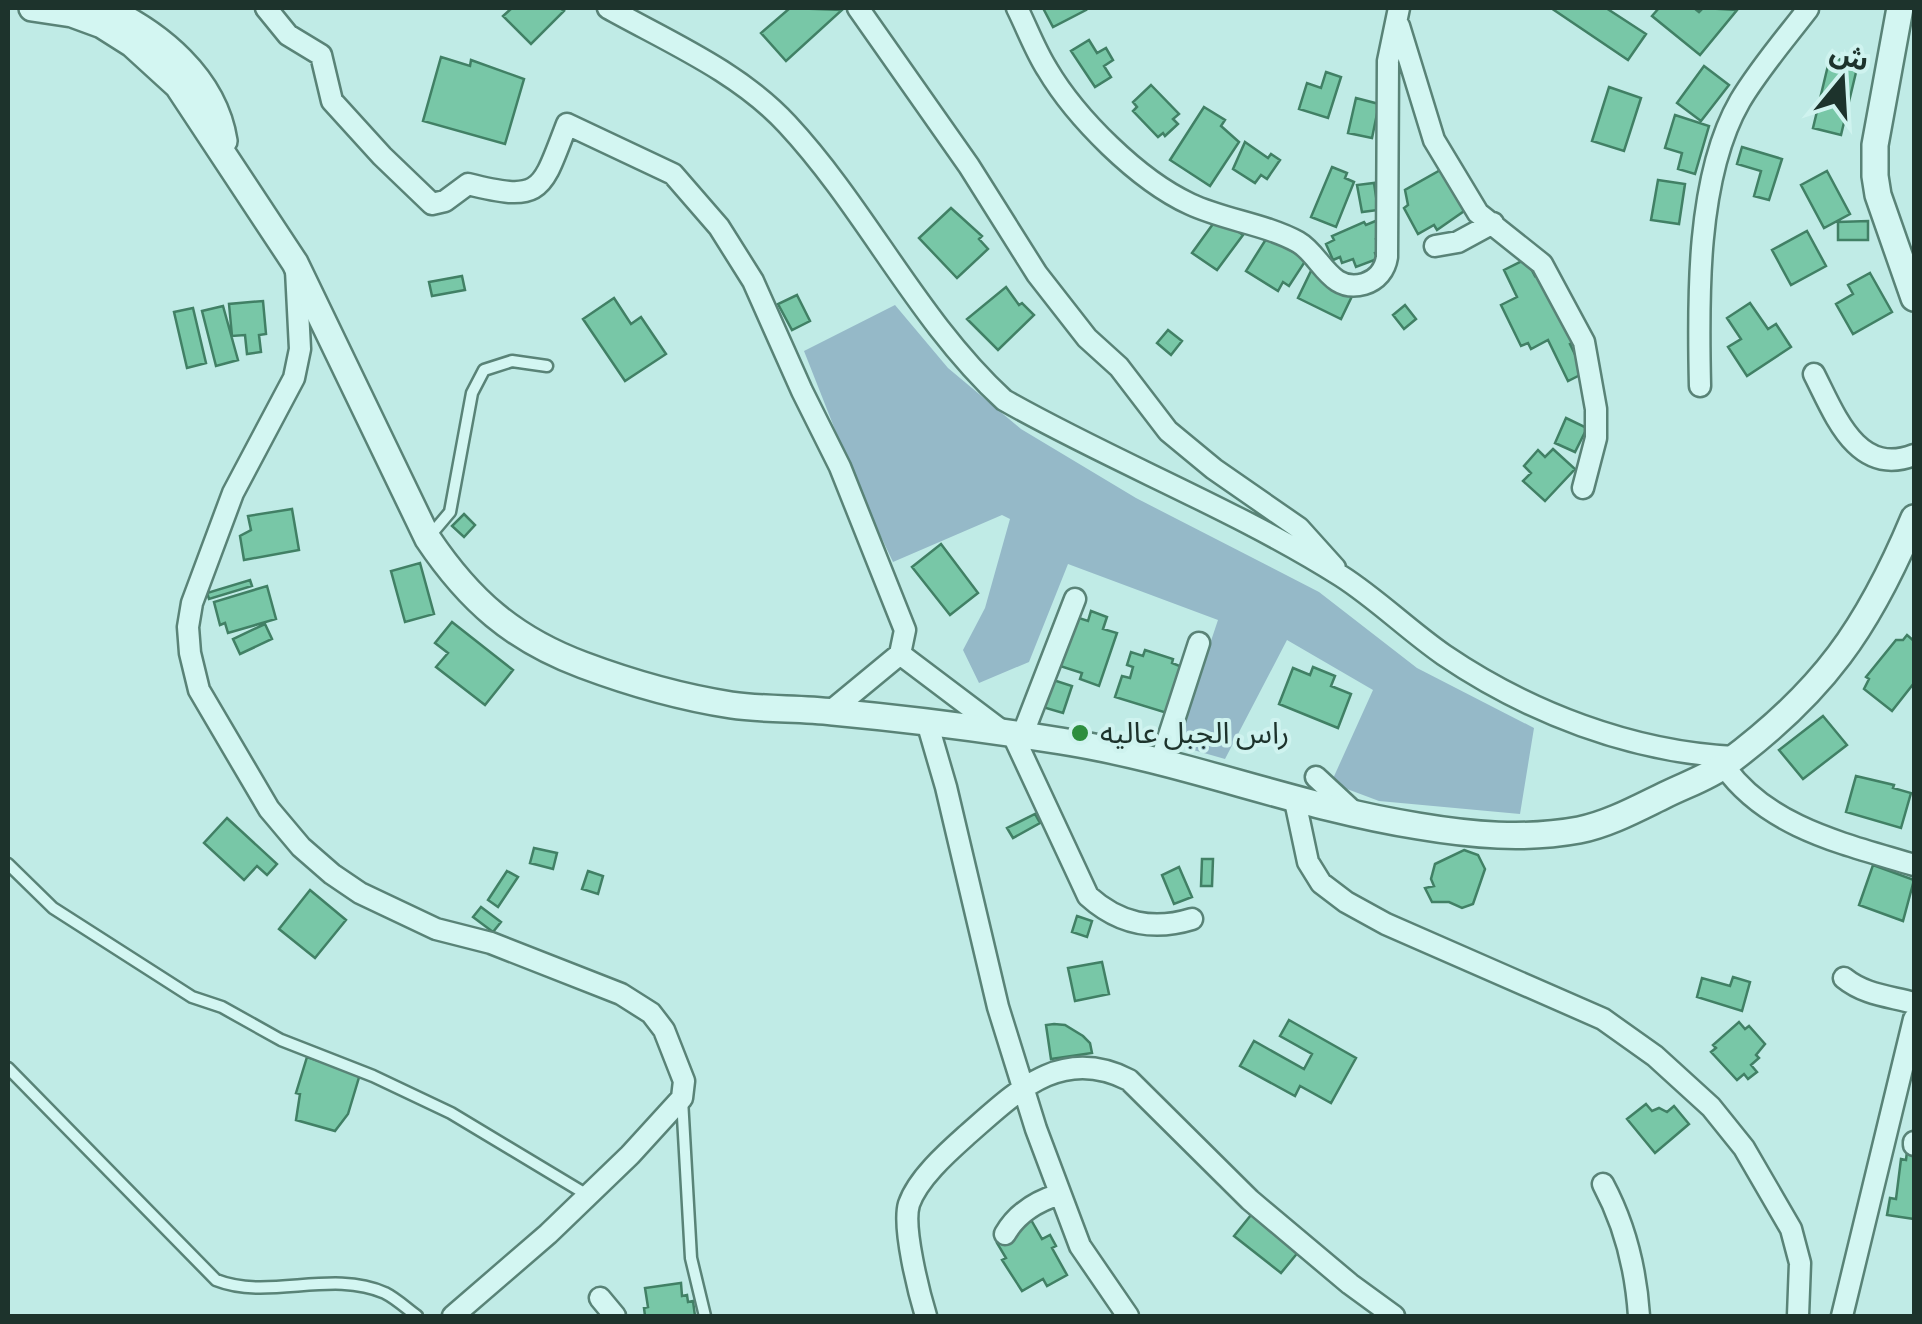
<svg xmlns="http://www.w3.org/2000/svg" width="1922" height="1324" font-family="Bitter,'Noto Sans Arabic',serif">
  <rect width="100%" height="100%" fill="#c0ebe6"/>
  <path fill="#95b9c8" d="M895,305L948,368L1021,429L1136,498L1319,592L1417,668L1534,728L1520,814L1379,801L1331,783L1373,690L1287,640L1225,759L1176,745L1218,620L1068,564L1029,662L979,683L963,650L985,608L1010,519L1002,515L893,562L858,488L804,351Z"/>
  <path fill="#78c7a7" stroke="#418065" stroke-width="2.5" d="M512,8H560L564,11L531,44L503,16Z
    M790,8L842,10L786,61L761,33Z
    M1043,8H1085L1086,10L1053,27Z
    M1551,8H1606L1646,34L1628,60Z
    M1659,8H1694L1699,12L1703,8L1737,10L1700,55L1652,16Z
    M1089,40L1097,53L1106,48L1113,60L1104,66L1111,77L1095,87L1071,51Z
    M441,57L470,66L471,60L524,79L505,144L423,121Z
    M1830,57L1858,64L1841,135L1813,128Z
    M1704,66L1729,85L1701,121L1677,103Z
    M1326,72L1341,77L1328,118L1299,109L1307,83L1321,88Z
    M1151,85L1179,114L1173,119L1178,124L1165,136L1163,133L1158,137L1133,111L1137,107L1133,102Z
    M1609,87L1641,98L1624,151L1592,141Z
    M1356,98L1379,104L1372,138L1348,133Z
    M1204,107L1225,120L1221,126L1239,142L1210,186L1170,160Z
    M1675,115L1709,126L1695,174L1678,169L1682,153L1665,148Z
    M1245,142L1268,158L1271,154L1280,160L1267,179L1261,175L1255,183L1233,169Z
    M1742,147L1782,159L1769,200L1754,196L1761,171L1737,164Z
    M1332,167L1347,173L1345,178L1354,182L1336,227L1311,217Z
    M1444,168L1467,209L1437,230L1434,225L1418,234L1404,208L1408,205L1405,190Z
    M1827,171L1850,214L1824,228L1801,185Z
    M1658,180L1685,184L1679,224L1651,220Z
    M1374,183L1378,210L1362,212L1357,185Z
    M951,208L982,236L979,239L988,249L957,278L919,238Z
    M1218,217L1243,235L1217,270L1192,253Z
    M1378,220L1384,235L1376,239L1381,251L1375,253L1377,259L1356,267L1353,259L1342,263L1340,257L1333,260L1326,244L1334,240L1332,236L1364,222L1366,225Z
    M1868,221V240H1838V222Z
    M1807,231L1826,266L1791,285L1772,250Z
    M1268,236L1306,260L1289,286L1283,282L1278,291L1246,271Z
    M1526,259L1535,276L1545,271L1578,340L1570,344L1584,373L1568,381L1548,340L1531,349L1528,343L1521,346L1501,305L1517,297L1504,270Z
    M1311,271L1354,292L1341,319L1298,298Z
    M1870,273L1892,312L1853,334L1836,304L1853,294L1848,285Z
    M462,276L465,290L432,296L429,282Z
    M1006,287L1019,305L1022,303L1034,315L998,350L967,319Z
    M797,295L810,321L792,330L778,304Z
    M614,298L631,324L641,317L666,354L625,381L583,319Z
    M263,301L266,334L259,335L261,352L247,354L245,335L232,336L229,304Z
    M1750,303L1768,329L1776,324L1791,347L1747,376L1728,347L1741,339L1727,318Z
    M1405,305L1416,319L1404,329L1393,315Z
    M223,306L238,360L216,366L202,311Z
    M193,308L206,363L187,368L174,312Z
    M1168,330L1182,341L1171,355L1157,343Z
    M1566,418L1587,428L1575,452L1555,443Z
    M1553,449L1575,469L1545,501L1523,481L1531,473L1524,466L1538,450L1545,457Z
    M292,509L299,550L244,560L240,536L251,530L248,516Z
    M464,514L475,525L464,537L452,526Z
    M941,544L978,593L950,615L912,567Z
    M420,563L434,614L405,622L391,571Z
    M250,580L252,586L209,599L207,593Z
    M267,586L276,619L228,633L225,623L220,625L214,602Z
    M1091,611L1107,617L1103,629L1117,633L1099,686L1080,679L1082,673L1060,666L1076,617L1088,621Z
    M452,622L513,670L485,705L436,667L448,653L435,643Z
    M265,624L272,639L240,654L233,639Z
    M1907,635L1914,641V683L1892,711L1864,689L1869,679L1866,677L1896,640H1903Z
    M1145,650L1173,659L1172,663L1182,667L1167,713L1115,697L1122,676L1130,678L1133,667L1127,665L1131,652L1143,656Z
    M1313,667L1335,676L1331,686L1351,694L1338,728L1279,704L1293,668L1310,675Z
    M1047,678L1072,686L1063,713L1039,706Z
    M1823,716L1847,745L1803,779L1779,750Z
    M1856,776L1894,785L1893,788L1911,793L1901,828L1846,812Z
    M1035,814L1040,823L1013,838L1007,828Z
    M227,818L277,864L267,875L257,866L244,880L204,843Z
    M534,848L557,853L553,869L530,863Z
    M1464,850L1478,855L1485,869L1473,904L1462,908L1449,902H1432L1425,888L1434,886L1431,879L1435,864Z
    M1202,859H1213L1212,886H1201Z
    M1873,865L1914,880L1903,921L1859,905Z
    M1179,867L1192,897L1174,904L1162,875Z
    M507,871L518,877L498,907L488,900Z
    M588,871L603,876L598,894L582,889Z
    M310,890L346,920L315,958L279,929Z
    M481,907L501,922L493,932L473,917Z
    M1077,916L1092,921L1087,937L1072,932Z
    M1102,962L1109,994L1075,1001L1068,968Z
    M1733,977L1750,982L1742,1011L1697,997L1702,978L1730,986Z
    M1289,1020L1356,1058L1331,1103L1300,1086L1295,1096L1240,1066L1254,1041L1304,1069L1312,1054L1280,1036Z
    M1739,1022L1745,1029L1749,1026L1765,1044L1756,1055L1759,1058L1751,1065L1757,1072L1748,1079L1744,1074L1737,1080L1711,1052L1716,1048L1713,1045Z
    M1054,1024L1065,1025L1083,1036L1090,1043L1092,1053L1051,1059L1046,1025Z
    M307,1057L360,1074L348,1114L335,1131L296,1120L300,1094L296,1093Z
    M1646,1104L1652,1111L1659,1108L1667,1112L1674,1106L1689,1124L1655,1153L1627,1119Z
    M1907,1151L1914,1153V1219L1887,1215L1890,1198L1896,1199L1901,1159L1906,1160Z
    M1255,1210L1300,1250L1281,1273L1234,1236Z
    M1030,1218L1042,1239L1050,1235L1056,1246L1052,1248L1067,1275L1047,1286L1043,1279L1022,1291L1002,1260L1006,1258L997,1243L1016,1232Z
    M681,1283L682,1296L687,1295L688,1302L693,1301L695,1316H645L644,1308L648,1307L645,1288Z"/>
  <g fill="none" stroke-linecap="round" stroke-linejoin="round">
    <g stroke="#598377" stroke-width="15">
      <path id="service" d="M428,538L450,512L472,393L484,370L512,361L547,366
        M8,864L53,908L192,997L222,1007L281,1040L373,1076L451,1113L589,1196
        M8,1068L216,1280C269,1301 331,1269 385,1293C397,1299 407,1309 417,1316
        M682,1099L691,1258L705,1316"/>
    </g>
    <g stroke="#598377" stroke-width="25">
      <path id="minor" d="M266,8L288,35L321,55L332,101L382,156L432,204L445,201L468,184C543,203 541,191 567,124L673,174L719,227L753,281L802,391L840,467L905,630L900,654L831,711
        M608,8C669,42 739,72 787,124C867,210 917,320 1004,400C1113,462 1235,509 1341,576C1377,599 1408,630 1444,655C1528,712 1631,752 1734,757
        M858,8L969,166L1037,274L1087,338L1119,367L1168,431L1214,469L1299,528L1335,568
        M1017,8C1027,28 1035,50 1047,69C1076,118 1138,180 1190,204C1224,220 1265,224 1298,242C1321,255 1330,294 1364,284C1377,280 1385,270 1387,257L1388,61L1399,8
        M1399,26L1434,140L1478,213L1542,264L1584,342L1596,409V438L1583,488
        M1435,246L1458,242L1493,223
        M296,270L300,349L294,378L233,493L192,603L188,627L190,653L199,690L269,809L301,847L332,874L360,893L436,929L491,943L621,994L651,1013L664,1030L684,1081L682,1098L630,1155L548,1234L453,1316
        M1814,374C1835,415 1857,477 1914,455
        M1700,386C1698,300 1696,177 1740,101C1759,69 1785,39 1808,9
        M900,654L1002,731
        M927,722L946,787L998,1007L1036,1129L1080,1246L1128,1316
        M1012,733L1088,896C1119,924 1153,931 1192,919
        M1022,736L1075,599
        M1160,763L1199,643
        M1724,766C1768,828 1845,844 1914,865
        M1316,777L1358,816
        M1295,801L1308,862L1321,883L1346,902L1386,924L1603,1019L1655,1056L1711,1107L1744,1148L1791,1229L1800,1263L1798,1316
        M1844,978C1865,995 1889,996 1914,1003
        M1914,1145V1142
        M1603,1184C1625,1225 1636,1270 1639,1316
        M1005,1234C1017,1213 1037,1201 1060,1194
        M600,1298L615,1316
        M926,1316C919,1293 902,1227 909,1204C918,1178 949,1151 968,1134C1016,1092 1061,1045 1129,1080L1250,1200L1350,1284L1394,1316
        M1842,1316L1914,1019"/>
    </g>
    <g stroke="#598377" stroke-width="30">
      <path id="tertiary" d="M32,8L72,14L102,25L132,44L178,86L295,263L428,539C469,600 513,639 583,665C631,683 680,697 731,705C765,710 799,708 833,712C909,719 986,729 1061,741C1183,760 1297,807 1418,826C1471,835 1525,840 1579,830C1609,824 1638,808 1665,795C1685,785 1709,777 1726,764C1823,692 1868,628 1914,518
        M104,8C159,33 214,78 224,141
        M1900,8L1875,145V176L1878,195L1914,298"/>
    </g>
    <use href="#service" stroke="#d3f6f2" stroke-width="10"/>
    <use href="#minor" stroke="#d3f6f2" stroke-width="20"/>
    <use href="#tertiary" stroke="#d3f6f2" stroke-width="25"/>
  </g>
  <circle fill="#2d8e3e" stroke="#cff3ef" stroke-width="4" cx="1080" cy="733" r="10"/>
  <g text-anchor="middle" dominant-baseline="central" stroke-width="8" stroke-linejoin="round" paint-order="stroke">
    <g font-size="30" fill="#1d332c" stroke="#cff3ef" text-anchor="start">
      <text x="1100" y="733">راس الجبل عاليه</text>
    </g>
  </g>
  <rect width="1922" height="1324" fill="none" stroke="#1d332c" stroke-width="20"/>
  <g transform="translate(1842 80) rotate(18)" stroke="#cff3ef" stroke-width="8" paint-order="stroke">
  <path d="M0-8L18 38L0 25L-18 38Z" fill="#1d332c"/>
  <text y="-15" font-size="28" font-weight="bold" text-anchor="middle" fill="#1d332c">ش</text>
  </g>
</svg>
